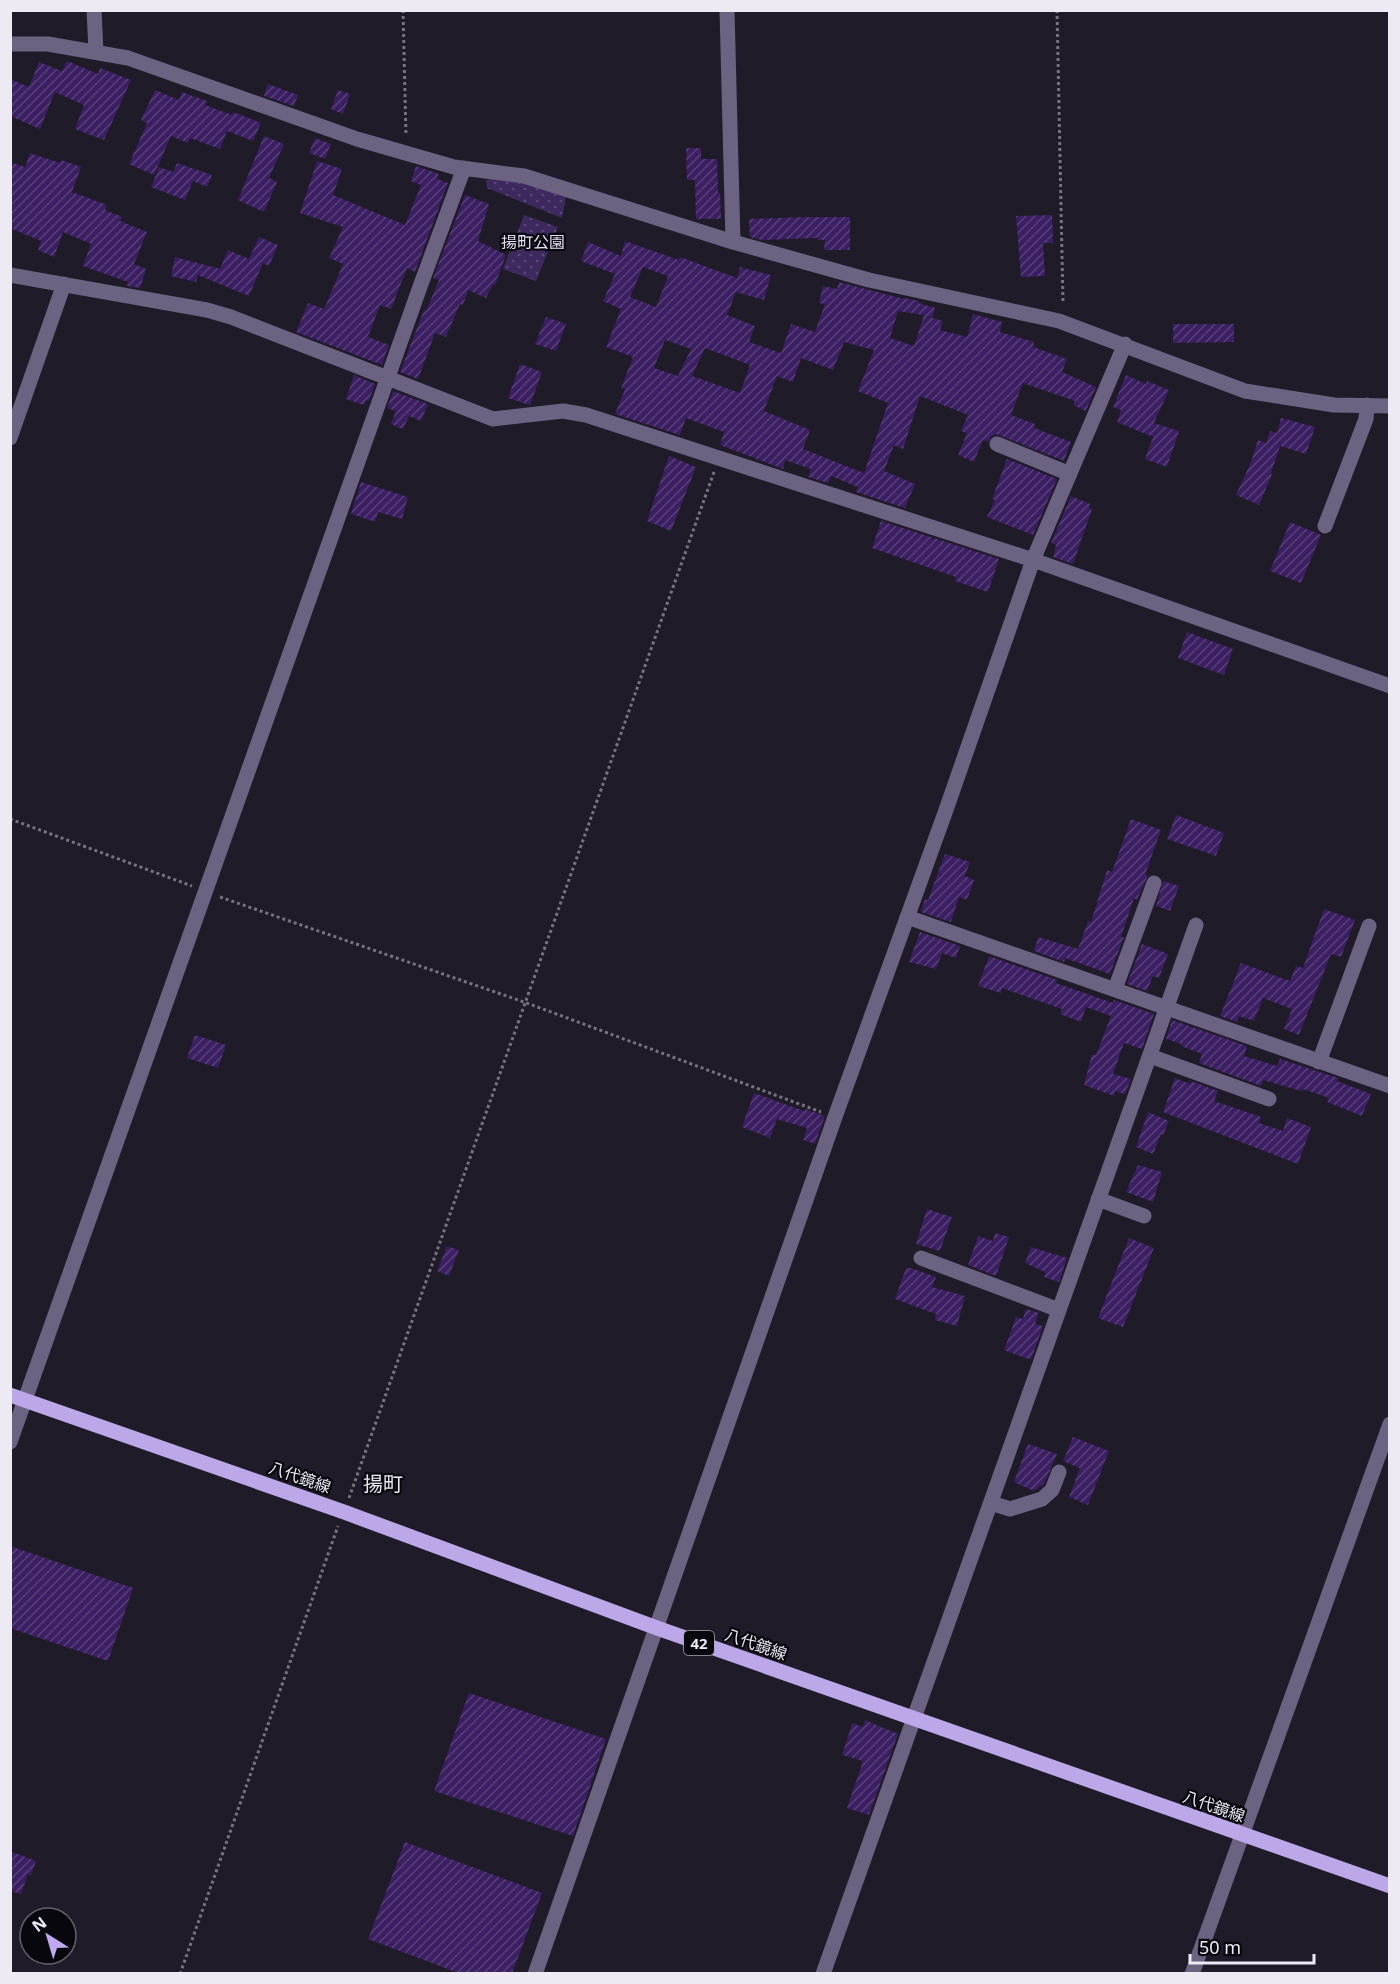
<svg xmlns="http://www.w3.org/2000/svg" width="1400" height="1984" font-family="'Noto Sans','Noto Sans JP',sans-serif">
  <defs>
    <pattern id="park-dots" width="8" height="8" patternUnits="userSpaceOnUse" patternTransform="scale(1.5)"><rect width="8" height="8" fill="#3d295e"/><path d="M2 2h.1M6 6h.1" fill="none" stroke="#594876" stroke-width="1.8" stroke-linecap="round"/></pattern>
    <pattern id="building-hatch" width="6" height="6" patternUnits="userSpaceOnUse" patternTransform="scale(1.5)"><rect width="6" height="6" fill="#3b1f62"/><path d="M-1 1l2-2M0 6l6-6M5 7l2-2" fill="none" stroke="#584079"/></pattern>
  </defs>
  <rect width="100%" height="100%" fill="#1f1b29"/>
  <path fill="url(#park-dots)" d="M490,179L522,183L566,196L562,218L487,188L486,180Z
    M524,215L558,227L536,281L503,269Z"/>
  <path fill="url(#building-hatch)" fill-rule="evenodd" d="M67,61L98,74L100,68L131,80L104,140L75,129L84,105L55,92L40,129L10,116V79L29,87L39,62L62,71Z
    M268,84L298,95L294,106L264,96Z
    M155,90L179,100L182,92L207,101L205,105L232,115L233,112L261,123L253,141L227,131L220,149L190,138L188,143L171,136L154,175L129,164L147,123L141,120Z
    M338,90L350,94L343,114L331,109Z
    M264,136L284,144L269,178L277,182L264,212L238,200Z
    M315,138L331,144L325,159L309,153Z
    M686,148H701V159H717L718,193H720L721,219H696L695,180H687Z
    M30,153L60,163L61,160L81,167L72,192L107,205L105,210L122,217L120,221L147,232L134,264L146,269L140,288L127,286L128,282L83,266L91,244L63,232L54,257L38,250L41,241L10,228V162L25,167Z
    M317,161L342,169L333,195L405,225L421,185L411,181L416,166L439,174L437,179L448,183L415,272L407,268L391,309L380,305L368,337L389,345L382,365L296,332L308,303L324,309L343,264L329,258L343,227L300,213Z
    M177,163L212,175L207,187L193,181L185,200L151,187L159,167L173,172Z
    M465,195L489,204L478,241L506,255L495,285L493,284L486,298L468,290L463,305L460,304L446,337L435,333L418,379L400,372L424,310L426,311L439,280L433,278Z
    M1052,215L1053,243H1043L1045,276L1021,277L1016,216Z
    M808,217H850V250H824L825,240H818V238L762,240L750,237L749,219Z
    M259,237L278,245L269,266L263,263L249,296L198,275L196,282L171,276L175,257L220,269L228,250L249,259Z
    M625,241L679,260L680,257L737,278L740,267L771,275L764,300L736,292L727,315L755,326L749,342L781,353L791,324L815,332L825,304L819,303L823,286L837,289L839,282L904,299V298L919,301V303L935,308L933,317L926,316L943,321L940,330L967,337L973,314L1002,322L1000,332L1034,342L1033,347L1067,359L1062,372L1096,387L1086,411L1073,405L1075,401L1023,383L1011,415L1035,424L1034,428L1071,442L1064,461L996,434L991,437L988,442L983,440L974,462L958,455L967,433L961,431L968,415L920,396L903,449L894,445L884,471L915,484L905,508L856,492L858,487L831,476L828,483L808,477L811,469L785,460L783,469L720,445L724,432L686,418L680,435L615,414L625,389L621,388L633,357L606,347L621,309L603,301L615,274L581,261L588,242L621,256ZM643,267L668,276L656,307L630,297ZM898,311L924,315L914,346L890,338ZM665,340L691,349L678,376L654,368ZM844,342L874,350L858,391L888,403L864,473L803,449L810,430L764,411L777,376L793,382L801,358L833,370ZM705,348L750,365L740,393L692,376Z
    M546,317L566,324L556,351L535,344Z
    M1173,324H1234V342L1173,343Z
    M520,364L542,372L530,405L508,398Z
    M354,375L375,384L369,401L366,400L364,405L346,399Z
    M1126,375L1146,384L1147,381L1169,390L1154,423L1179,431L1167,467L1145,459L1153,437L1117,422L1121,410L1113,407Z
    M393,391L428,404L421,421L409,416L403,429L391,424L396,411L387,408Z
    M1281,418L1315,427L1306,454L1280,446L1271,474L1272,475L1259,505L1236,495L1251,462L1258,440L1266,443L1270,431L1277,433Z
    M669,456L696,467L671,531L647,521Z
    M1007,459L1057,479L1033,535L987,517L995,500L992,499Z
    M361,482L408,497L402,519L378,512L375,522L351,514Z
    M1071,496L1090,504L1089,508L1092,509L1073,564L1053,557L1056,545L1051,543Z
    M881,521L999,559L988,592L955,581L956,577L872,548Z
    M1290,522L1321,535L1301,583L1270,571Z
    M1187,632L1233,649L1224,675L1178,658Z
    M1176,815L1224,833L1216,856L1167,839Z
    M1131,819L1161,830L1145,875H1148L1137,900L1134,898L1121,937H1124L1110,974L1065,958L1064,962L1034,951L1038,937L1078,949L1088,921L1091,922L1107,870L1112,872Z
    M945,854L970,862L965,876L974,880L967,900L959,897L951,922L921,912L925,899L928,900Z
    M1163,881L1179,886L1170,911L1156,906Z
    M1324,909L1355,920L1341,957L1331,954L1299,1035L1284,1029L1292,1009L1263,998L1254,1021L1239,1016L1237,1022L1220,1016L1241,963L1290,981L1296,966L1303,968Z
    M920,932L960,946L956,958L942,953L936,969L909,962Z
    M1142,944L1168,954L1159,978L1153,976L1147,991L1127,984Z
    M989,956L1057,980L1056,983L1113,1003L1114,1000L1154,1014L1142,1049L1124,1043L1113,1074L1131,1079L1125,1094L1115,1091L1114,1096L1084,1085L1092,1054L1096,1055L1111,1016L1086,1007L1081,1022L1060,1014L1062,1009L1002,988L1001,993L978,986Z
    M1172,1020L1247,1046L1244,1056L1277,1066L1280,1059L1338,1078L1337,1081L1371,1094L1362,1116L1327,1102L1329,1098L1303,1089V1091L1294,1089L1263,1080L1261,1086L1199,1063L1202,1054L1181,1046L1182,1044L1166,1039Z
    M195,1035L226,1045L218,1068L187,1058Z
    M1175,1078L1190,1084L1191,1081L1218,1091L1214,1101L1261,1117L1259,1123L1283,1131L1287,1118L1311,1127L1298,1164L1163,1112Z
    M754,1093L804,1111L805,1109L825,1116L815,1144L803,1140L807,1128L777,1119L770,1138L742,1127Z
    M1148,1112L1169,1121L1163,1135L1161,1134L1153,1154L1136,1147Z
    M1138,1165L1162,1172L1153,1202L1126,1192Z
    M927,1209L952,1217L940,1251L916,1244Z
    M995,1233L1009,1237L996,1276L968,1265L978,1236L993,1241Z
    M1129,1238L1154,1248L1123,1327L1098,1318Z
    M447,1246L459,1250L449,1276L437,1271Z
    M1031,1247L1067,1258L1059,1282L1044,1277L1045,1272L1025,1263Z
    M906,1268H911L936,1277L932,1287L965,1296L957,1326L935,1320L936,1314L895,1299Z
    M1026,1309L1039,1313L1035,1324L1043,1326L1031,1360L1004,1350L1016,1317L1023,1319Z
    M1073,1437L1109,1451L1088,1505L1069,1497L1080,1468L1063,1461Z
    M1028,1444L1057,1454L1044,1484L1034,1491L1014,1482Z
    M10,1546L133,1588L108,1661L10,1628Z
    M469,1693L606,1739L573,1836L434,1791Z
    M865,1720L898,1734L869,1815L847,1808L863,1761L842,1755L852,1723L863,1727Z
    M405,1842L542,1893L512,1974H461L368,1939Z
    M10,1851L36,1861L31,1875L28,1874L21,1894L10,1891Z"/>
  <g fill="none" stroke-linecap="round" stroke-linejoin="round">
    <path stroke="#777380" stroke-width="3" stroke-dasharray="3 3" stroke-linecap="butt" d="M403,10L406,136
      M1057,10L1063,304
      M10,819L192,886
      M220,897L524,1002L821,1112
      M349,1498L714,472
      M180,1974L338,1526"/>
    <path stroke="#6c6282" stroke-width="15" d="M94,10L96,52
      M727,10L733,242
      M10,44H48L128,58L357,139L454,167L524,176L733,242L869,280L1059,321L1245,391L1334,405L1390,406
      M10,275L207,310L231,317L493,419L563,411L586,415L1033,560L1390,686
      M10,438L64,284
      M997,444L1070,474
      M1325,526L1366,419L1367,405
      M907,917L1390,1086
      M1115,989L1154,883
      M1150,1056L1269,1099
      M1319,1062L1369,926
      M1098,1199L1144,1216
      M921,1258L1059,1310
      M10,1442L421,284L464,168
      M991,1503L1010,1509L1042,1499L1052,1490L1059,1472
      M535,1974L835,1117L946,810L1033,560L1125,344
      M823,1974L1196,925
      M1192,1974L1390,1424"/>
    <path stroke="#bca7e9" stroke-width="15" d="M10,1395L344,1512L657,1628L1390,1886"/>
  </g>
  <g text-anchor="middle" dominant-baseline="central" stroke-width="4.5" stroke-linejoin="round" paint-order="stroke">
    <rect fill="#08070d" stroke="#a8a6af" stroke-width="1.5" x="684" y="1631" width="30" height="24" rx="4.5"/>
    <g font-size="15" font-weight="bold" fill="#edeaf4">
      <text x="699" y="1643">42</text>
    </g>
    <g font-size="16" fill="#e5dff4" stroke="#08070d">
      <text x="533" y="242">揚町公園</text>
    </g>
    <g font-size="16" fill="#edeaf4" stroke="#08070d">
      <text transform="translate(300 1477) rotate(19)">八代鏡線</text>
      <text transform="translate(756 1644) rotate(19)">八代鏡線</text>
      <text transform="translate(1214 1806) rotate(19)">八代鏡線</text>
    </g>
    <g font-size="20" fill="#edeaf4" stroke="#08070d">
      <text x="383" y="1483">揚町</text>
    </g>
  </g>
  <rect width="1400" height="1984" fill="none" stroke="#edeaf4" stroke-width="24"/>
  <g transform="translate(48 1936) rotate(323)"><circle r="28" fill="#08070d" stroke="#646269" stroke-width="1.5"/>
  <path d="M0-4.5L10 22L0 15L-10 22Z" fill="#c0a8f3"/>
  <text y="-9" font-size="16" font-weight="bold" text-anchor="middle" fill="#edeaf4">N</text>
  </g>
  <path d="M1190 1954v9h124v-9" fill="none" stroke="#edeaf4" stroke-width="3"/>
  <text x="1199" y="1954" font-size="18" fill="#edeaf4" stroke="#08070d" stroke-width="4.5" paint-order="stroke">50 m</text>
</svg>
